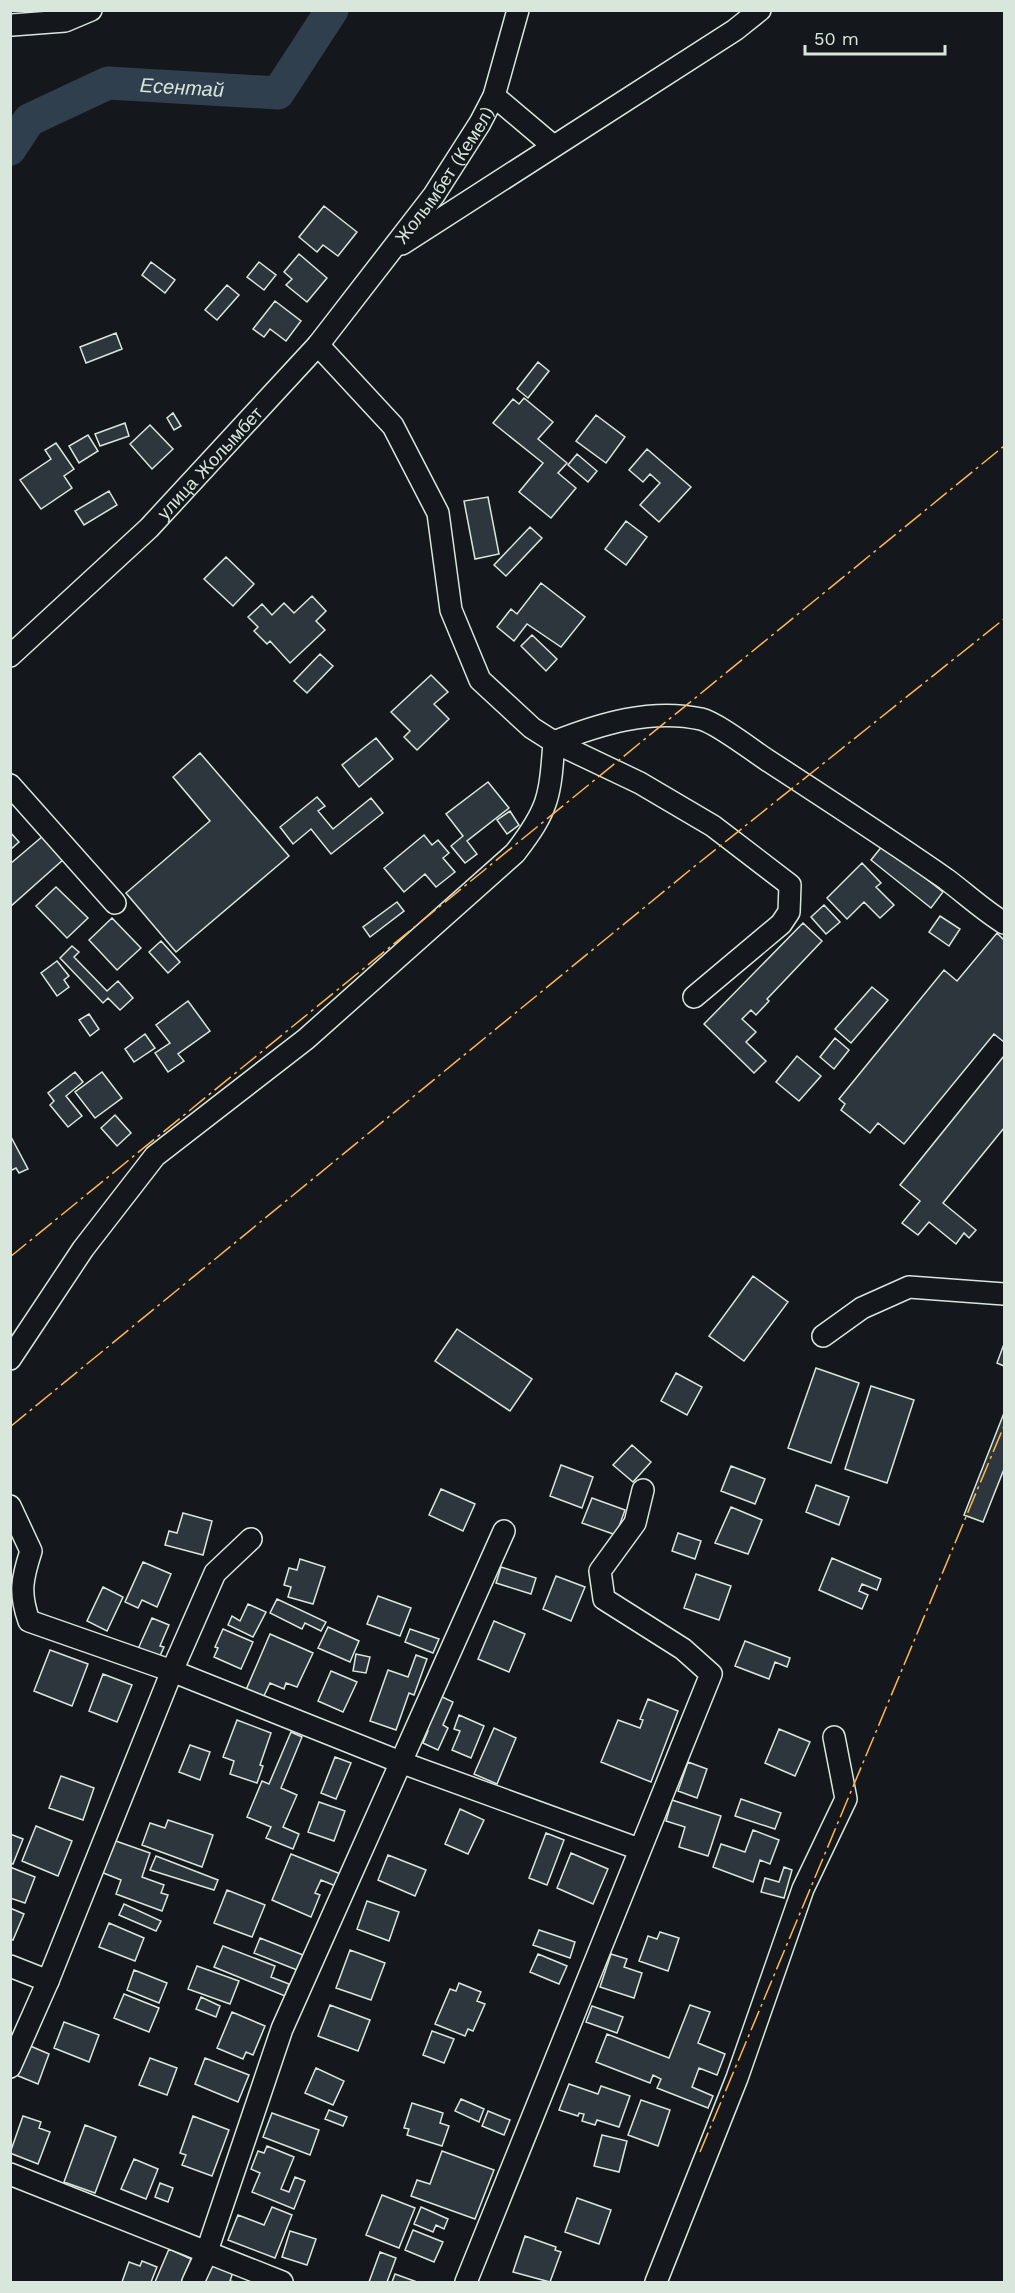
<svg xmlns="http://www.w3.org/2000/svg" width="1015" height="2293" font-family="'Work Sans',sans-serif">
  <rect width="100%" height="100%" fill="#14181c"/>
  <g fill="none" stroke-linecap="round" stroke-linejoin="round">
    <path stroke="#2f3f4d" stroke-width="33" id="s1" d="M10,149L29,120L108,83L278,93L332,10"/>
  </g>
  <path fill="#2c363c" stroke="#d8e6dc" stroke-width="1.5" d="M324,206L357,232L338,256L323,245L317,252L299,237Z
    M299,254L327,278L307,302L286,285L292,279L284,272Z
    M151,262L175,280L165,293L142,275Z
    M259,262L276,275L264,290L247,277Z
    M227,285L239,295L217,320L205,310Z
    M275,301L301,321L286,341L270,329L264,337L253,329Z
    M116,333L122,349L86,363L80,347Z
    M538,362L549,371L528,398L517,389Z
    M524,398L553,422L538,439L567,463L558,473L576,488L551,518L519,492L543,463L493,423L513,399L519,404Z
    M173,413L181,426L174,430L167,418Z
    M596,415L625,437L606,463L576,441Z
    M125,423L129,436L100,446L95,434Z
    M150,425L173,449L152,469L130,444Z
    M88,435L98,451L79,463L69,446Z
    M56,443L74,469L64,476L72,488L41,509L20,480L51,459L45,450Z
    M647,449L691,487L659,522L640,505L660,483L650,474L643,482L629,470Z
    M577,454L597,471L588,482L568,465Z
    M109,491L117,505L84,525L75,511Z
    M488,497L499,554L475,559L464,501Z
    M626,521L647,537L626,565L605,549Z
    M530,527L542,538L506,576L494,565Z
    M226,557L254,584L233,606L204,579Z
    M541,583L585,617L561,647L527,624L514,641L497,627L511,609L517,614Z
    M312,596L326,611L316,621L325,630L290,663L270,641L267,644L254,631L258,627L248,617L262,604L272,615L284,603L294,613Z
    M532,635L557,659L546,671L521,646Z
    M320,654L333,666L307,693L294,681Z
    M431,675L448,692L434,704L449,719L417,750L404,737L410,731L391,712Z
    M376,738L393,759L359,787L342,765Z
    M200,753L289,856L176,952L126,893L210,821L173,777Z
    M488,782L509,808L467,841L477,854L465,863L451,846L463,836L446,814Z
    M317,797L325,806L318,811L333,829L371,798L383,813L331,854L311,829L293,844L280,827Z
    M510,811L519,825L507,834L497,820Z
    M10,832L19,842L10,850Z
    M424,835L432,845L438,840L449,853L443,858L455,872L436,887L425,874L404,892L384,868Z
    M43,836L64,859L11,906L10,864Z
    M883,845L943,892L931,908L871,860Z
    M862,863L881,883L876,887L894,905L880,918L864,902L847,919L827,898Z
    M56,887L88,918L67,938L36,906Z
    M397,902L404,911L370,937L363,927Z
    M824,905L840,922L826,934L811,917Z
    M940,916L960,929L949,946L929,932Z
    M112,918L141,948L117,970L89,940Z
    M803,923L822,941L767,999L769,1001L756,1015L751,1010L742,1019L756,1032L746,1042L766,1061L754,1073L704,1024Z
    M997,933L1004,940V1042L994,1034L904,1144L878,1123L870,1133L841,1110L845,1104L839,1099L944,970L957,981Z
    M161,941L180,962L168,973L149,952Z
    M72,946L79,952L74,957L107,991L118,981L133,998L120,1010L108,998L103,1003L60,958Z
    M57,961L69,976L64,980L69,987L57,996L41,973Z
    M872,987L888,1000L851,1043L835,1029Z
    M188,1001L210,1031L178,1054L184,1061L168,1072L155,1053L170,1043L156,1025Z
    M89,1014L99,1029L90,1036L79,1020Z
    M145,1034L155,1048L134,1062L125,1049Z
    M835,1038L849,1050L834,1069L820,1057Z
    M797,1056L821,1076L799,1101L776,1082Z
    M1004,1056V1128L943,1203L976,1230L969,1238L964,1233L956,1244L929,1222L918,1235L902,1223L920,1201L900,1185Z
    M75,1072L83,1082L66,1096L82,1116L68,1127L50,1105L54,1101L48,1093Z
    M102,1072L122,1098L95,1118L75,1092Z
    M115,1115L131,1133L117,1146L101,1128Z
    M10,1135L28,1169L19,1173L16,1168L10,1171Z
    M753,1276L788,1302L744,1361L709,1336Z
    M457,1329L532,1379L510,1411L435,1361Z
    M1004,1344V1366L997,1363Z
    M816,1368L859,1383L831,1463L788,1448Z
    M676,1373L702,1387L687,1415L661,1401Z
    M871,1386L914,1400L887,1483L845,1469Z
    M1004,1413V1469L983,1522L964,1515Z
    M632,1445L651,1462L633,1482L613,1465Z
    M561,1465L593,1477L582,1508L550,1496Z
    M731,1466L765,1479L755,1504L721,1491Z
    M816,1485L849,1497L839,1525L806,1512Z
    M441,1489L475,1504L463,1531L429,1515Z
    M592,1498L625,1510L616,1535L582,1523Z
    M731,1507L762,1520L748,1554L715,1543Z
    M183,1513L212,1521L203,1555L165,1545L169,1531L177,1533Z
    M678,1533L701,1541L695,1559L672,1551Z
    M832,1558L881,1579L877,1590L862,1584L859,1591L868,1595L862,1609L819,1590Z
    M300,1559L325,1567L313,1604L288,1597L291,1587L284,1585L289,1568L297,1570Z
    M143,1562L171,1574L157,1607L142,1600L138,1608L125,1602Z
    M501,1567L536,1578L531,1594L496,1583Z
    M696,1574L731,1586L719,1620L684,1608Z
    M556,1576L585,1587L571,1621L543,1609Z
    M103,1587L123,1597L107,1631L87,1621Z
    M378,1596L411,1608L400,1636L367,1624Z
    M277,1599L326,1622L321,1631L305,1623L302,1629L270,1613Z
    M248,1604L266,1612L253,1637L228,1625L232,1616L240,1621Z
    M152,1618L169,1625L160,1646L164,1647L159,1658L138,1649Z
    M494,1621L525,1634L509,1672L478,1659Z
    M328,1627L359,1641L350,1662L318,1648Z
    M223,1629L253,1642L241,1669L214,1657L218,1648L215,1647Z
    M410,1629L439,1639L433,1653L405,1642Z
    M270,1634L313,1653L297,1687L286,1683L284,1689L270,1683L263,1698L246,1690Z
    M745,1641L790,1658L787,1667L775,1662L769,1679L735,1666Z
    M50,1650L88,1664L72,1706L34,1691Z
    M356,1654L370,1657L366,1673L353,1671Z
    M416,1655L427,1659L414,1695L409,1693L396,1730L370,1721L388,1670L408,1677Z
    M331,1671L357,1682L343,1712L318,1701Z
    M103,1674L132,1685L117,1722L89,1711Z
    M438,1695L453,1702L443,1725L448,1728L438,1750L423,1743L428,1731L423,1729Z
    M648,1699L678,1711L651,1782L601,1762L618,1720L640,1728L643,1720L640,1719Z
    M459,1715L484,1726L471,1758L452,1750L460,1731L454,1729Z
    M237,1720L271,1733L260,1765L263,1766L257,1783L230,1774L234,1761L223,1757Z
    M494,1728L516,1738L497,1784L474,1774Z
    M779,1729L810,1742L795,1776L765,1763Z
    M291,1732L302,1737L281,1788L297,1795L283,1827L299,1834L293,1849L266,1838L271,1827L247,1817L262,1781L269,1784Z
    M190,1745L210,1752L200,1780L179,1772Z
    M335,1757L351,1763L336,1799L321,1793Z
    M688,1762L707,1769L697,1798L678,1791Z
    M61,1776L94,1788L83,1820L49,1808Z
    M741,1799L781,1813L775,1829L735,1816Z
    M672,1800L721,1816L708,1856L679,1847L685,1827L666,1821Z
    M319,1802L345,1811L334,1841L308,1832Z
    M460,1809L484,1820L468,1854L445,1844Z
    M168,1820L213,1835L202,1867L142,1845L150,1823L165,1828Z
    M36,1826L72,1841L58,1876L22,1861Z
    M753,1830L779,1840L770,1864L760,1860L753,1882L713,1867L721,1844L745,1852Z
    M546,1833L564,1840L547,1885L529,1878Z
    M10,1834L23,1839L13,1864L10,1863Z
    M113,1840L150,1853L142,1877L164,1885L161,1893L168,1895L162,1911L116,1894L121,1880L101,1872Z
    M571,1853L608,1869L593,1904L557,1888Z
    M291,1854L343,1875L338,1887L321,1880L315,1893L320,1895L311,1917L272,1900Z
    M388,1855L426,1870L415,1896L378,1880Z
    M156,1856L218,1880L214,1890L150,1870Z
    M10,1867L35,1877L25,1903L10,1898Z
    M784,1867L792,1870L784,1898L761,1892L765,1878L779,1882Z
    M227,1890L265,1905L252,1937L214,1923Z
    M367,1901L399,1912L389,1941L357,1929Z
    M124,1904L161,1921L156,1931L119,1915Z
    M10,1908L24,1914L13,1940L10,1939Z
    M109,1923L144,1938L135,1961L99,1947Z
    M539,1930L575,1942L570,1958L533,1945Z
    M660,1932L679,1938L668,1971L639,1961L648,1936L657,1939Z
    M260,1938L303,1955L297,1970L254,1953Z
    M223,1946L275,1966L271,1977L289,1984L285,1996L214,1967Z
    M350,1950L385,1963L371,2000L336,1988Z
    M538,1954L567,1966L559,1984L530,1972Z
    M611,1954L627,1959L624,1967L642,1973L634,1998L600,1987Z
    M197,1966L239,1981L230,2004L188,1989Z
    M134,1970L167,1983L159,2003L127,1990Z
    M459,1983L481,1992L477,2001L485,2004L473,2031L468,2029L465,2036L435,2024L450,1989L456,1991Z
    M124,1994L159,2008L149,2032L114,2018Z
    M201,1997L220,2006L216,2017L196,2009Z
    M330,2005L370,2020L358,2051L318,2036Z
    M690,2005L710,2012L698,2043L725,2054L717,2075L699,2068L692,2087L713,2096L708,2108L657,2088L661,2079L653,2075L650,2083L596,2062L607,2034L669,2058Z
    M592,2006L623,2017L617,2033L586,2022Z
    M232,2012L265,2026L253,2055L246,2052L243,2059L217,2048Z
    M64,2022L99,2035L89,2062L54,2048Z
    M432,2031L454,2039L444,2063L423,2055Z
    M28,2045L49,2054L38,2084L16,2075Z
    M150,2058L177,2068L167,2095L139,2085Z
    M205,2058L249,2075L238,2102L195,2084Z
    M316,2068L344,2081L333,2105L305,2093Z
    M569,2084L598,2094L601,2086L630,2096L619,2127L597,2120L595,2125L582,2121L584,2114L579,2113L578,2116L559,2110Z
    M461,2099L484,2109L479,2122L455,2111Z
    M641,2100L670,2110L658,2146L628,2135Z
    M412,2103L443,2113L440,2123L449,2126L442,2146L407,2135L409,2129L404,2128Z
    M329,2110L347,2117L343,2126L325,2119Z
    M488,2111L510,2120L504,2135L482,2126Z
    M272,2113L319,2130L310,2155L263,2137Z
    M23,2116L41,2122L39,2128L50,2132L38,2164L10,2153Z
    M193,2116L229,2130L212,2176L182,2165L186,2155L180,2153Z
    M85,2125L116,2137L95,2193L64,2182Z
    M602,2135L627,2141L619,2172L594,2166Z
    M267,2146L294,2157L281,2189L289,2192L295,2177L305,2181L294,2209L252,2192L260,2173L251,2169L258,2151L264,2153Z
    M442,2151L494,2170L475,2219L411,2196L417,2180L430,2184Z
    M134,2159L158,2169L146,2199L121,2189Z
    M160,2183L173,2188L168,2202L155,2197Z
    M382,2195L415,2208L399,2248L366,2235Z
    M577,2198L611,2210L599,2244L565,2232Z
    M272,2207L292,2215L275,2258L228,2240L238,2215L264,2225Z
    M421,2207L448,2219L444,2229L436,2225L433,2232L414,2224Z
    M413,2230L443,2242L434,2262L405,2250Z
    M290,2231L316,2239L307,2265L282,2257Z
    M525,2236L556,2247L555,2250L561,2252L550,2282L513,2272Z
    M169,2249L191,2259L181,2282H155Z
    M380,2252L396,2258L387,2282H369Z
    M142,2261L157,2267L151,2282H122L129,2262L140,2266Z
    M210,2264L233,2272L230,2281L235,2282H203Z
    M395,2274L417,2282H392Z"/>
  <g fill="none" stroke-linecap="round" stroke-linejoin="round">
    <g stroke="#d8e6dc" stroke-width="24">
      <g id="minor">
        <path d="M12,25L65,21L91,10"/>
        <path d="M494,96L552,145"/>
        <path d="M402,244L735,30L760,10"/>
        <path id="s2" d="M10,656L149,528L318,345L434,195L480,123L494,96L518,10"/>
        <path d="M554,742C600,724 651,708 701,719C717,723 752,750 767,760C827,799 887,838 946,879C966,894 983,910 1004,923"/>
        <path d="M554,742L640,783L713,826L790,885L789,912L781,924L694,997"/>
        <path d="M10,785L115,903"/>
        <path d="M823,1336L862,1308L909,1287L1004,1294"/>
        <path d="M10,1359L83,1249L155,1156L306,1039L515,853C549,809 550,797 554,742L532,728L480,680L451,610L438,513L393,426L318,345"/>
        <path d="M10,1506L31,1551C22,1579 19,1593 29,1621L172,1671L400,1762L639,1849"/>
        <path d="M10,1966L48,1981"/>
        <path d="M10,2067L48,1981L172,1671L215,1573L251,1539"/>
        <path d="M10,2174L282,2282"/>
        <path d="M193,2282L206,2254L282,2029L504,1531"/>
        <path d="M466,2282L711,1674L683,1649L604,1599L600,1571L635,1523L643,1490"/>
        <path d="M656,2282L737,2078L803,1889L846,1799L834,1737"/>
      </g>
    </g>
    <use href="#minor" stroke="#14181c" stroke-width="21"/>
    <path stroke="#ffb74d" stroke-width="1.5" stroke-dasharray="21 4.5 3 4.5" stroke-linecap="butt" d="M10,1257L1004,446
      M10,1427L690,870L1004,619
      M700,2152L1004,1426"/>
  </g>
  <g text-anchor="middle" dominant-baseline="central" stroke-width="4.5" stroke-linejoin="round" paint-order="stroke">
    <g font-size="18" fill="#d8e6dc" stroke="#14181c">
      <text stroke="none"><textPath href="#s2" startOffset="650">Жолымбет (Кемел)</textPath></text>
      <text stroke="none"><textPath href="#s2" startOffset="278">улица Жолымбет</textPath></text>
    </g>
    <g font-size="20" font-style="italic" fill="#d8e6dc" stroke="#14181c">
      <text stroke="none"><textPath href="#s1" startOffset="196">Есентай</textPath></text>
    </g>
  </g>
  <rect width="1015" height="2293" fill="none" stroke="#d8e6dc" stroke-width="24"/>
  <path d="M805 45v9h140v-9" fill="none" stroke="#d8e6dc" stroke-width="3"/>
  <text x="814" y="45" font-size="18" fill="#d8e6dc" stroke="#14181c" stroke-width="4.5" paint-order="stroke">50 m</text>
</svg>
